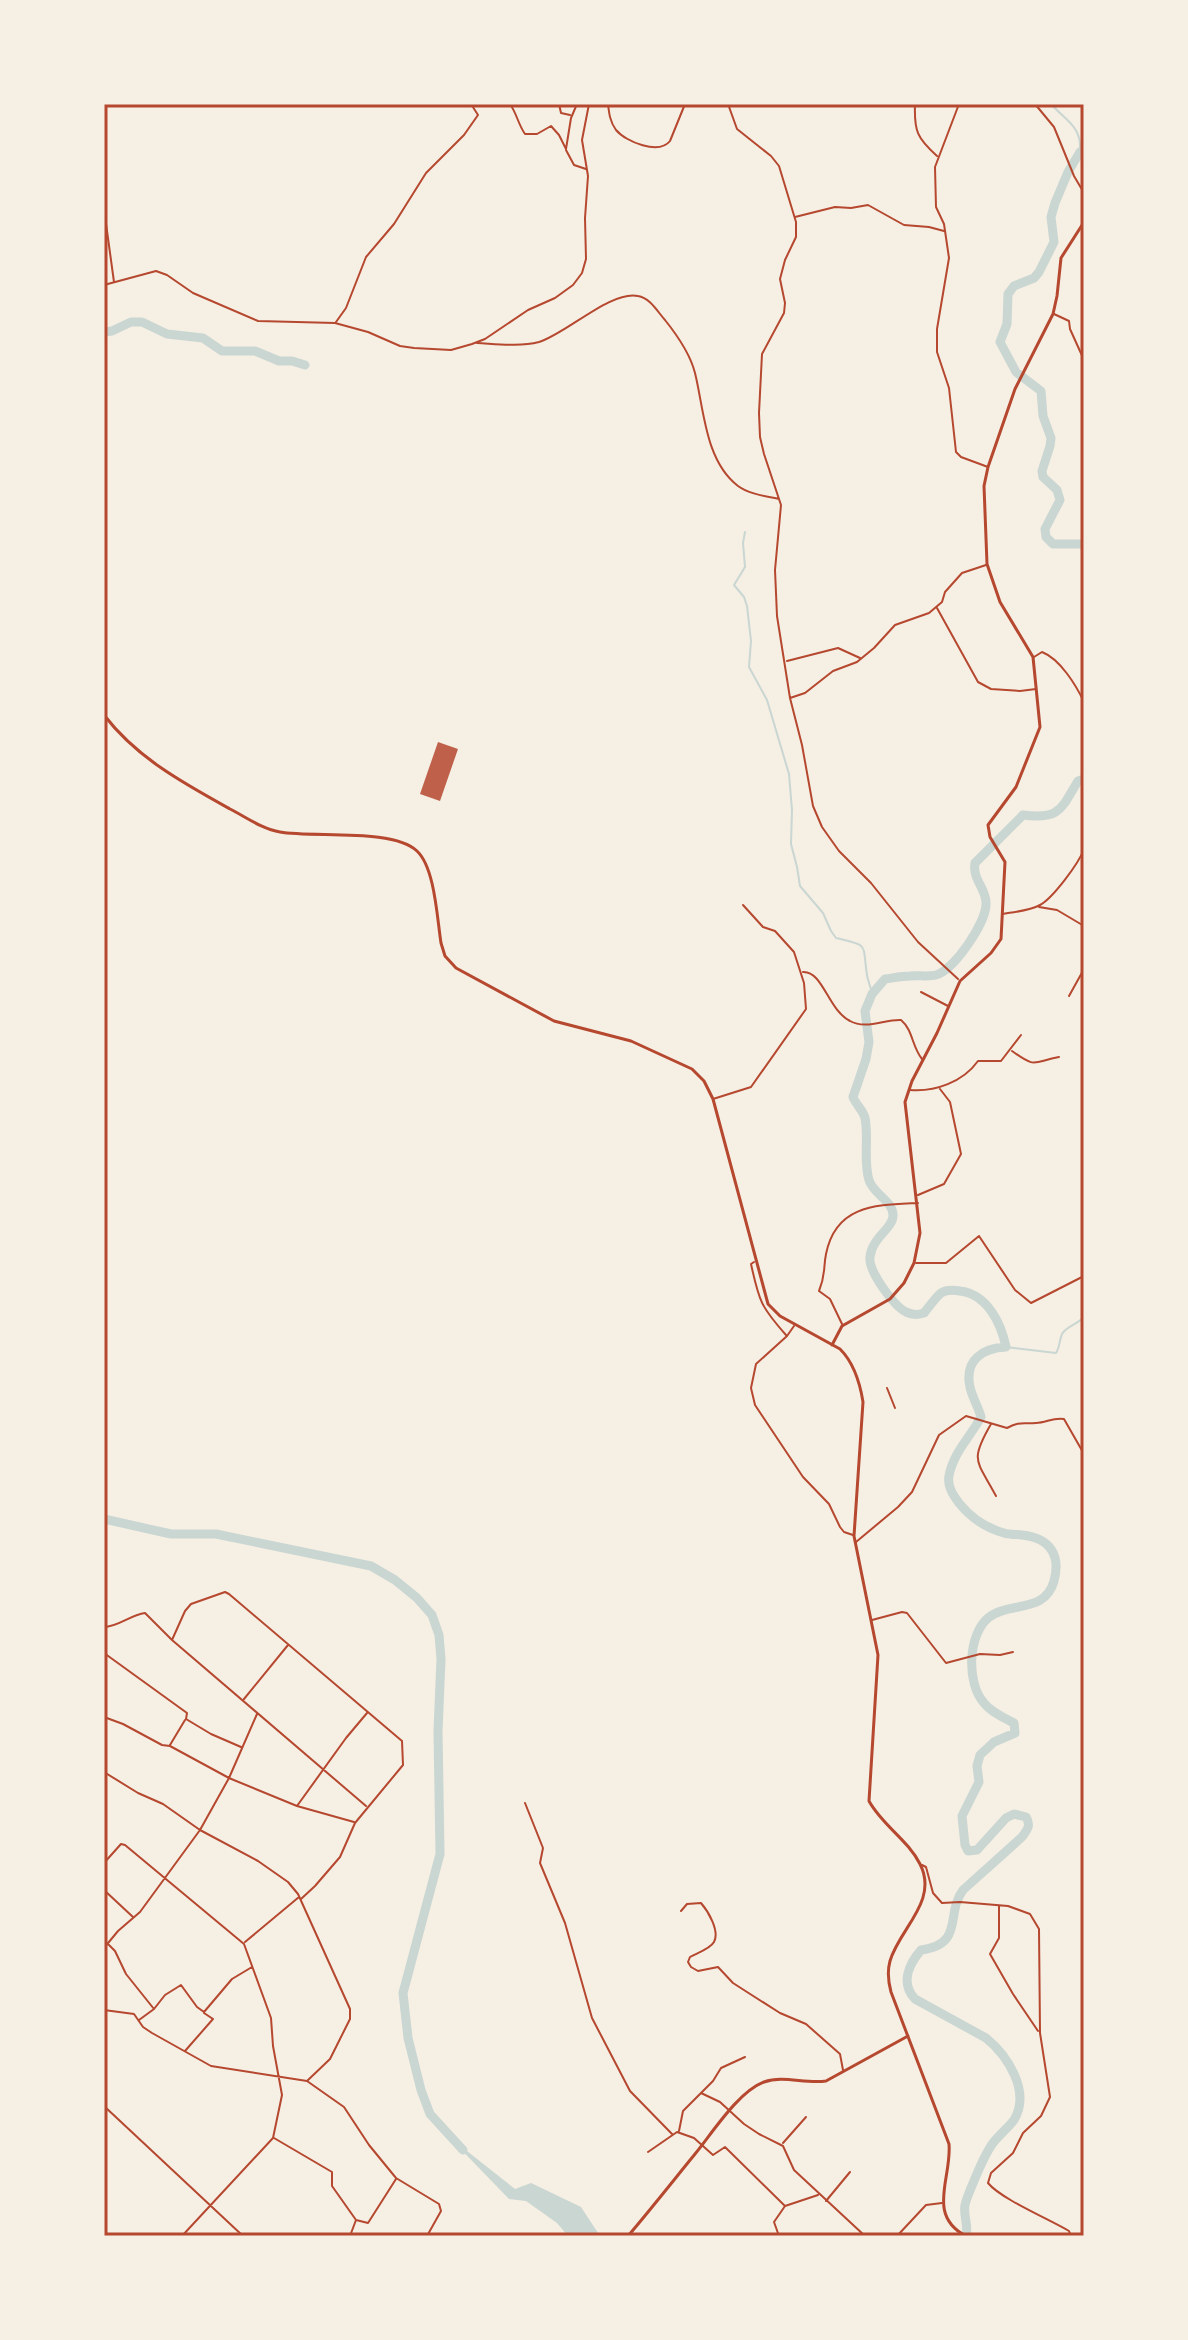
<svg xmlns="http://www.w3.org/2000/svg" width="1188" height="2340" font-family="'PT Serif',serif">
  <rect width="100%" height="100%" fill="#f6efe4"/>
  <path fill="#c9d6d2" d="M448,2136L515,2189L531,2183L581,2207L600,2236H568L557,2223L526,2201L509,2199Z"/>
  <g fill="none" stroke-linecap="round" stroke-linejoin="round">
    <path stroke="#c9d6d2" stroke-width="2" d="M1051,104C1066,121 1082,126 1080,152
      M745,532L743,543L745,567L734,585L744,597L747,606L751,641L749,667L767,700L789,774L792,810L791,844L797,867L800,886L823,913L831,931L836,938C870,946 862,943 867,975C868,982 871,987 872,994
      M1006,1347L1056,1353C1060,1347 1059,1341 1062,1334C1067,1326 1078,1324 1084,1317"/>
    <path stroke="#c9d6d2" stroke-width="9" d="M1084,149L1080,152L1068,172L1055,203L1051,217L1054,242L1039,272L1034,278L1014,286L1008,294L1007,324L1000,342L1016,372L1041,391L1043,416L1051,438L1050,446L1042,471L1043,477L1057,490L1060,500L1045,529L1046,537L1053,544H1081L1084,546
      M104,332L112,331L131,322H142L167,334L203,338L222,351H255L279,361H292L305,365
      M104,1519L171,1534H216L371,1566L395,1580L417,1598L432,1615L439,1635L441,1659L438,1731L440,1854L403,1993L408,2038L421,2090L430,2114L463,2150
      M966,2236C969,2226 963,2216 965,2205C966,2200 969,2193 971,2188C977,2174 984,2155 993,2143C999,2135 1008,2128 1014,2120C1031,2092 1008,2056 986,2038L915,1999C900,1983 909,1964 921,1950C965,1944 945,1914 963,1890L1022,1837C1028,1829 1031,1825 1026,1817L1014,1814L1006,1818L977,1850L968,1851L965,1845L962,1816L979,1782L977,1766L980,1755L994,1742L1015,1733L1014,1723C1004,1718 991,1712 984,1703C966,1683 968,1635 988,1618C1009,1601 1045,1614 1054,1581C1061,1555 1050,1538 1022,1535C1016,1534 1010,1535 1004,1533C986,1528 971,1518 959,1503C953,1495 947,1486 949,1476C953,1453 971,1436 981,1417C978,1406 972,1397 970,1387C964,1360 983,1348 1006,1347C1001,1323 987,1294 960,1291C954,1290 947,1289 941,1293C935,1298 929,1307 924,1313C917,1315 913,1315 906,1312C894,1306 868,1271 870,1257C872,1237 894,1228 893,1215C893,1201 873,1194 869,1180C863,1160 869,1138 865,1118C863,1110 856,1105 853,1097L866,1059L869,1042L865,1011L872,994L885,979C893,978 902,976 910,976C918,975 928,977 936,975C954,970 986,923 986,904C987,889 972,880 975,863L1023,815C1060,820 1061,809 1078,781L1084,779"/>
  </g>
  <path fill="#bf614a" d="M438,742L458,749L440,801L420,794Z"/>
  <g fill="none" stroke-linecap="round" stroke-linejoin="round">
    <path stroke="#b5482f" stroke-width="2" d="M510,104C517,114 518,124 525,134H537L551,126L559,135L566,149L571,118L577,104
      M559,104L561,113L570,115
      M608,104C609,113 610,122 616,130C626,142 659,155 670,141L685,104
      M728,104L737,129L771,156L779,166L796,222V237L785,260L780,279L785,303L784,313L762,354L759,413L760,437L764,454L781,505L775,570L777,616L790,698L802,745L813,806L822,827L839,851L871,883L918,942L958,979
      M915,104C914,131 917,138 937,156
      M959,104L935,167L936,207L944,224L949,258L937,329V352L949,388L956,452L961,457L988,467
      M1035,104L1054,127L1074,176L1084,193
      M566,150L574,165L586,169
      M104,209L114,282
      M795,217L835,207L851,208L868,205L904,225L929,227L944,231
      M1054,314L1069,321L1070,329L1084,360
      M336,322L346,308L366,257L394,224L426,173L464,135L478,115L471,104
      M477,343C497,344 520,347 539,342C566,334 611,290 638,296C650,298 657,311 665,320C677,335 690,353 695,373C704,409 705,461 738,486C749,494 765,496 779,499
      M937,608L978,682L991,689L1020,691L1036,689
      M1034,657L1042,652C1060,659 1076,685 1084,702
      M787,661L838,648L860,658
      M790,698L805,693L833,671L857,662L874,648L895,625L929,613L942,602L945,592L962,573L986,565
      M1039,907L1057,910L1084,926
      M803,972C823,971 828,1010 850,1021C866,1030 885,1019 901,1020C913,1030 912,1047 922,1059
      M921,992L948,1006
      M1069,996L1084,969
      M1012,1051C1037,1069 1032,1062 1059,1057
      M910,1090C935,1092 963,1082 978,1061H1001L1021,1035
      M713,1099L751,1087L806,1009L804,983L794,952L775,931L763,927L743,905
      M918,1195L944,1184L961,1154L950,1102L940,1089
      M754,1262L751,1264C759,1301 761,1307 786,1335
      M916,1263H946L979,1236L1015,1290L1031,1303L1084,1276
      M842,1324L830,1299L819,1291C826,1274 823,1269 826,1254C836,1204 877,1205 918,1203
      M794,1326L787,1336L756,1364L751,1388L755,1405L803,1477L829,1504L840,1527L844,1532L853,1535
      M887,1388L895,1408
      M991,1424C969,1462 977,1460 996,1496
      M856,1542L898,1507L912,1492L939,1435L966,1416L1007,1428C1020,1421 1022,1424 1036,1423C1046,1423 1053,1417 1064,1419L1084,1454
      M872,1620L902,1612L907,1613L946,1663L980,1654L1000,1655L1013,1652
      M104,1627C118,1627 130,1615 145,1613L172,1640L366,1806
      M172,1640L185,1611L191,1604L225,1592L229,1594L402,1741L403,1765L355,1823L340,1857L315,1886L301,1899
      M104,1653L187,1713L186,1719L211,1734L241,1747
      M244,1699L288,1645
      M104,1717L123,1724L162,1745L170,1746L229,1778L297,1806L354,1822
      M170,1745L185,1720
      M104,1772L138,1793L163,1804L200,1830L258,1861L288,1882L298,1894L350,2009V2019L330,2059L307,2081
      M525,1803L543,1848L540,1863L565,1923L592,2018L630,2091L672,2134
      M297,1806L346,1738L367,1713
      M104,1863L121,1844L125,1845L244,1944L271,2018L273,2046L282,2095L273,2138L182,2236
      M922,1865L926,1867L933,1893L942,1903L960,1902L1008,1906L1030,1914L1039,1929L1040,2033L1050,2097L1041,2116L1023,2133L1013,2153L991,2173L988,2183C1001,2199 1049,2219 1069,2231L1071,2236
      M104,1890L133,1917
      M999,1906V1938L990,1954L1013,1994L1038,2031
      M681,1911L687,1904L701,1903C708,1911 720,1931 714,1942C710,1949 697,1953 690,1957L688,1962L691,1967L698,1971L718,1967L733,1983L747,1992L780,2013L806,2024L840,2054L843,2070
      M245,1942L299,1897
      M109,1945L115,1951L126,1974L154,2009L139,2020
      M104,1948L118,1931L140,1912L200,1830L229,1778L257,1714
      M154,2009L165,1995L181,1985L197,2007L204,2012L232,1979L252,1967
      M104,2010L134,2014L143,2027L152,2033L211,2066L307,2081L344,2107L369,2145L396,2178L439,2204L441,2211L427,2236
      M185,2051L213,2019L204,2013
      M701,2093L720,2102L744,2124L759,2134L783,2146L794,2170L865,2236
      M104,2106L243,2236
      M679,2131L683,2111L713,2081L721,2068L745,2057
      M274,2138L332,2172V2186L356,2220L350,2236
      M783,2143L806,2117
      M648,2152L677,2132L694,2138L713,2155L725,2147L785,2206
      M826,2201L850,2172
      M356,2220L368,2223L396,2179
      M779,2236L774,2222L785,2206L818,2195
      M897,2236L926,2205L942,2203"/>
    <path stroke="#b5482f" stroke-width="2" d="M104,285L156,271L167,275L193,293L258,321L335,323L368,332L400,346L414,348L451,350L472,344L485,339L528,310L555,298L573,285L582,273L586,259L585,218L588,176L582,140L589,104
      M1002,914C1014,912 1029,911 1040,905C1053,898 1079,863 1084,849"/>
    <path stroke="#b5482f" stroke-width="3" d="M104,715C137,758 183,783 230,809C246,817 262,829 280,832C313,838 394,828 417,851C435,868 437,918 441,943L445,956L456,968L554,1021L631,1041L692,1069L704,1081L713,1099L768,1304L780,1316L840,1349C854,1363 860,1383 863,1402L854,1536L878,1655L869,1801C882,1825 908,1840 920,1864C939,1901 899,1929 890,1961C887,1972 888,1981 891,1992L949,2144C952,2178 926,2215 966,2236
      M832,1345L842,1326L890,1299L904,1283L914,1263L920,1233L905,1102L912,1081L937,1033L960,981L991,953L1001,939L1005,862L990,837L988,825L1016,787L1040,727L1033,657L1000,602L987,564L984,486L988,467L1015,389L1053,314L1057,296L1061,258L1084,222
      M628,2236C651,2209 673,2181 695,2154C713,2132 738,2092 764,2082C783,2075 805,2084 826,2081L908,2036"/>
  </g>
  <rect width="1188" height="2340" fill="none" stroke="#f6efe4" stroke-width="212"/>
  <rect x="106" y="106" width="976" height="2128" fill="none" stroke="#b5482f" stroke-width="3"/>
</svg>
